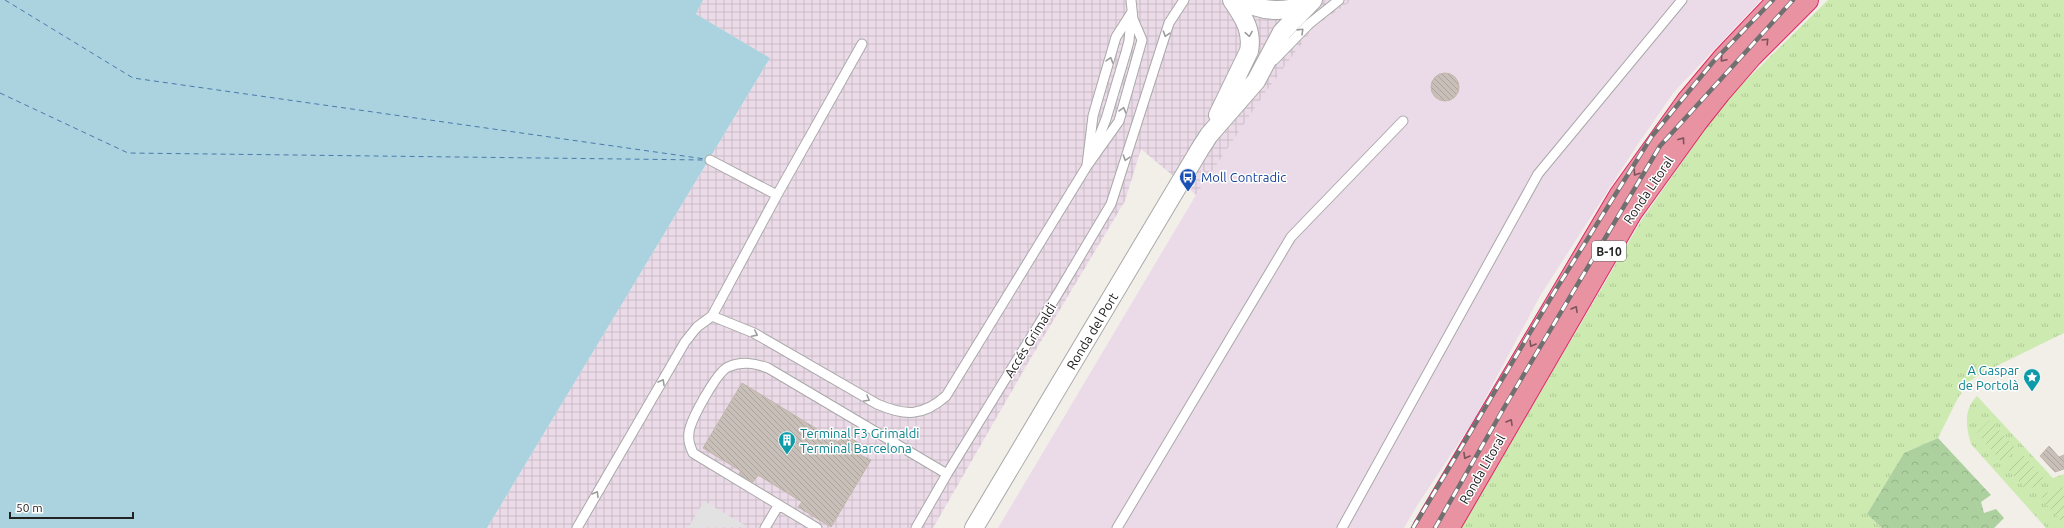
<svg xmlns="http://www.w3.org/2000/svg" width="2064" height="528" font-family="Ubuntu,sans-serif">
  <defs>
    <pattern id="industrial-grid" width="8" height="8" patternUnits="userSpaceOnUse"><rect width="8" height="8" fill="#ebdbe8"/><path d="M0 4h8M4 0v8" fill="none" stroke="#c9bcc7"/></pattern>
    <pattern id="grass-tufts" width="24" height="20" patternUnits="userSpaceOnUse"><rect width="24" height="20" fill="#cdebb0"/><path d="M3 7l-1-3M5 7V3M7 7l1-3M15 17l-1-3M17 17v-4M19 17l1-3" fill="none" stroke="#b0c997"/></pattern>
    <pattern id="forest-crowns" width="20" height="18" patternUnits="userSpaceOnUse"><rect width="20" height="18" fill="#add19e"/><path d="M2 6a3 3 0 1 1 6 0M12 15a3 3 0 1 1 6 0" fill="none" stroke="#95b388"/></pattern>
    <pattern id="garden-furrows" width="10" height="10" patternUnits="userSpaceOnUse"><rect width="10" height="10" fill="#cdebb0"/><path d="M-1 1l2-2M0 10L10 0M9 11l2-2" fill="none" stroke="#b0c997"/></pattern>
    <pattern id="building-back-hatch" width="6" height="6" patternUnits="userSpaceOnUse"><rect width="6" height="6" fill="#c7bfb8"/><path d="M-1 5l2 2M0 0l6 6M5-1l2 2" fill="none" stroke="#aba49e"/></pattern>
  </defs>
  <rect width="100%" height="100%" fill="#f2efe9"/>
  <path fill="url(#industrial-grid)" d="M703,0H1353L1314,27L1196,195L1141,149L1125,201L1025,368L933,528H487L770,58L696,14Z"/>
  <path fill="#ebdbe8" d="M1353,0H1761L1674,92L1634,150L1540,296L1472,423L1418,504L1404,528H998L1196,195L1267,90L1314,27Z"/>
  <path fill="url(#grass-tufts)" d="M1828,0H2064V333L1984,372L1970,381L1958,398L1938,438L1904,453L1867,514L1882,528H1461L1641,221L1706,128L1738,88Z
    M1977,396L2053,478L2064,474V528H2046L1971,444C1966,427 1963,410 1977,396Z"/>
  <path fill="url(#forest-crowns)" d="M1938,438L1991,495L1981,502L1984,513L1996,509L2004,518L1994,528H1882L1867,514L1904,453Z"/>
  <path fill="url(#garden-furrows)" d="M1990,420L2017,450L2002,462L1977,433Z
    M2021,453L2047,481L2027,490L2005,466Z
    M2064,487V524L2042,500L2043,494Z"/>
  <path fill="#e2e2e2" d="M704,501L748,527L688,528Z"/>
  <path fill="#aad3df" d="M0,0H703L696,14L770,58L487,528H0Z"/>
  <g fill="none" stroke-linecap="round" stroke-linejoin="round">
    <path stroke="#4a7aab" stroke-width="1" stroke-dasharray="5 4" stroke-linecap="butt" d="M5,0L133,78L705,159
      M0,93L128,153L705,160"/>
  </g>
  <path fill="url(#building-back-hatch)" stroke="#c4b6ab" d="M1431 87a14 14 0 1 1 28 0a14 14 0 1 1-28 0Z
    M742,383L838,442L843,434L859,443L854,452L871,460L831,527L798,507L802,502L758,475L753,482L739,474L741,471L703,448Z
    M2049,446L2059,457L2064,455V469L2055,472L2040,456Z"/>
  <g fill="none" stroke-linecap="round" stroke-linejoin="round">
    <g stroke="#a9a9a9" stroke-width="11">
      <path id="lane" d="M1274,60L1309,24L1339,0
        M1093,152L1106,119L1126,52L1129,41L1131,17
        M710,160L777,195
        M1087,165L1093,116L1097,102L1116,37L1132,12
        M712,316L777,195L862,44
        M577,528L685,342L697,327L712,316L754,333L877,404C905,416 922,417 946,396L1087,166L1119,121L1142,40L1133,19L1131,0
        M765,528L778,506
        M817,528L693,453C690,446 688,441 689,433C690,420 717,372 728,367C742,361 754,363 768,368L947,474
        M916,528L947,474L1060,290L1111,204L1169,23L1184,0
        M1117,528L1291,237L1403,121
        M1342,528L1538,174L1682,0"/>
    </g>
    <g stroke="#a9a9a9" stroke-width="20">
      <path id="street" d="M1242,0C1260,12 1289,14 1308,2
        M1218,115L1249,51C1253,30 1243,17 1232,0
        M974,528L1200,149L1209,135L1256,81L1282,32L1313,0"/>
    </g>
    <g stroke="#dc2a67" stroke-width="24">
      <path id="highway" d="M1424,528L1620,196L1688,101L1724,58L1779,0
        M1448,528L1631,212L1696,122L1719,93L1751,56L1807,0"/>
    </g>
    <use href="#lane" stroke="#fff" stroke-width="9"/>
    <use href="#street" stroke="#fff" stroke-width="18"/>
    <use href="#highway" stroke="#e892a2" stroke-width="22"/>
    <g stroke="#707070" stroke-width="4.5">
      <path id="rail" d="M1413,528L1555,291L1652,136L1713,62L1773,0
        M1435,528L1505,406L1660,146L1793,0"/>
    </g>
    <use href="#rail" stroke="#fff" stroke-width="3" stroke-dasharray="9" stroke-linecap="butt"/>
  </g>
  <defs><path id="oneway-chevron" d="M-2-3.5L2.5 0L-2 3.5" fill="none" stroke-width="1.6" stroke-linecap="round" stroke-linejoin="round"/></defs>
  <g stroke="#9c9c9c">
    <use href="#oneway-chevron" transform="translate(1301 31) rotate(-44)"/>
    <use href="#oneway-chevron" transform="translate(1166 34) rotate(108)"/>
    <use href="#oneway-chevron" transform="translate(1249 34) rotate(81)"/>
    <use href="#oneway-chevron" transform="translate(1110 60) rotate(-74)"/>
    <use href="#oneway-chevron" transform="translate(1123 110) rotate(-74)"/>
    <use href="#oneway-chevron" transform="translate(1126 158) rotate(108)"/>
    <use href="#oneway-chevron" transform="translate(755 334) rotate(27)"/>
    <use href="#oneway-chevron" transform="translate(662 382) rotate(-60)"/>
    <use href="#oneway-chevron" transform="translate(867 399) rotate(30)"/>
    <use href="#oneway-chevron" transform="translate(596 494) rotate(-60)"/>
  </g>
  <g stroke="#7b545c">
    <use href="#oneway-chevron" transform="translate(1766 41) rotate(-46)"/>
    <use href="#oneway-chevron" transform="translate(1723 59) rotate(131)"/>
    <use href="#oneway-chevron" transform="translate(1682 140) rotate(-54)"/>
    <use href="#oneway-chevron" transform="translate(1636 173) rotate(124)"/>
    <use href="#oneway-chevron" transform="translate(1575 309) rotate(-60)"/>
    <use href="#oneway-chevron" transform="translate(1532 344) rotate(121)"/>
    <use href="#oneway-chevron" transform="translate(1510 422) rotate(-60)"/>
    <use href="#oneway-chevron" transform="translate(1466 456) rotate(120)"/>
  </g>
  <defs>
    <g id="bus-pin" transform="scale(0.9)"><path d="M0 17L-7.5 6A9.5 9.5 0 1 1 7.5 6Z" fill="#1a4fb4" stroke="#fff"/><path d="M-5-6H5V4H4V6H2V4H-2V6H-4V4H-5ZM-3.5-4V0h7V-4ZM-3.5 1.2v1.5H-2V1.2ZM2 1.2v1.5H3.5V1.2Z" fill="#fff"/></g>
    <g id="sight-pin" transform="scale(0.9)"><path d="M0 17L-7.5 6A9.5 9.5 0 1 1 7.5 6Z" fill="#0f9aa8" stroke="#fff"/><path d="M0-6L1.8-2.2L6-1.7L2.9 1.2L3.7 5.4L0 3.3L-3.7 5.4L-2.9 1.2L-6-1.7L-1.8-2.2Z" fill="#fff"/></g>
    <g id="building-pin" transform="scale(0.9)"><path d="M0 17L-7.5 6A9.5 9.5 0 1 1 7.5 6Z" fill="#0f9aa8" stroke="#fff"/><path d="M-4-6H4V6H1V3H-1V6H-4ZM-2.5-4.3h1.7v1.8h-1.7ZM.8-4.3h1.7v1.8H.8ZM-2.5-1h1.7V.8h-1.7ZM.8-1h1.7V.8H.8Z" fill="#fff"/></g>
  </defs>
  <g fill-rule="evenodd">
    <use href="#bus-pin" x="1188" y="177"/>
    <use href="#sight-pin" x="2032" y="377"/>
    <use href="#building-pin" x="787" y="440"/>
  </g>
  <g text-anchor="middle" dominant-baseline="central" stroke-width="3" stroke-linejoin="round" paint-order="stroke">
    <rect fill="#fff" stroke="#646464" stroke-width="1" x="1592" y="241" width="34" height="20" rx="3"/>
    <g font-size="12" font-weight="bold" fill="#222">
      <text x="1609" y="251">B-10</text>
    </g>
    <g font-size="13" fill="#164399" stroke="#fff" text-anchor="start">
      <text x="1201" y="177">Moll Contradic</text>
    </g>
    <g font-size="13" fill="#222" stroke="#fff">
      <text transform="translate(1648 190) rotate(-56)">Ronda Litoral</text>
      <text transform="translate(1092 331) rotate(-59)">Ronda del Port</text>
      <text transform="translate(1030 340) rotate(-58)">Accés Grimaldi</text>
      <text transform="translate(1482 469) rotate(-60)">Ronda Litoral</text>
    </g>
    <g font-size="13" fill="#0d838f" stroke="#fff" text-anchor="end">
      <text x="2019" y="370">A Gaspar<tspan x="2019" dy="15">de Portolà</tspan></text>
      <text x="800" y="433" text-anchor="start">Terminal F3 Grimaldi<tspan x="800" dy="15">Terminal Barcelona</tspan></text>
    </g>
  </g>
  <path d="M10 512v6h123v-6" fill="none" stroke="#222222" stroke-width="2"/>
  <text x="16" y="512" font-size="12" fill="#222222" stroke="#ffffff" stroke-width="3" paint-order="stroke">50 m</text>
</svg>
